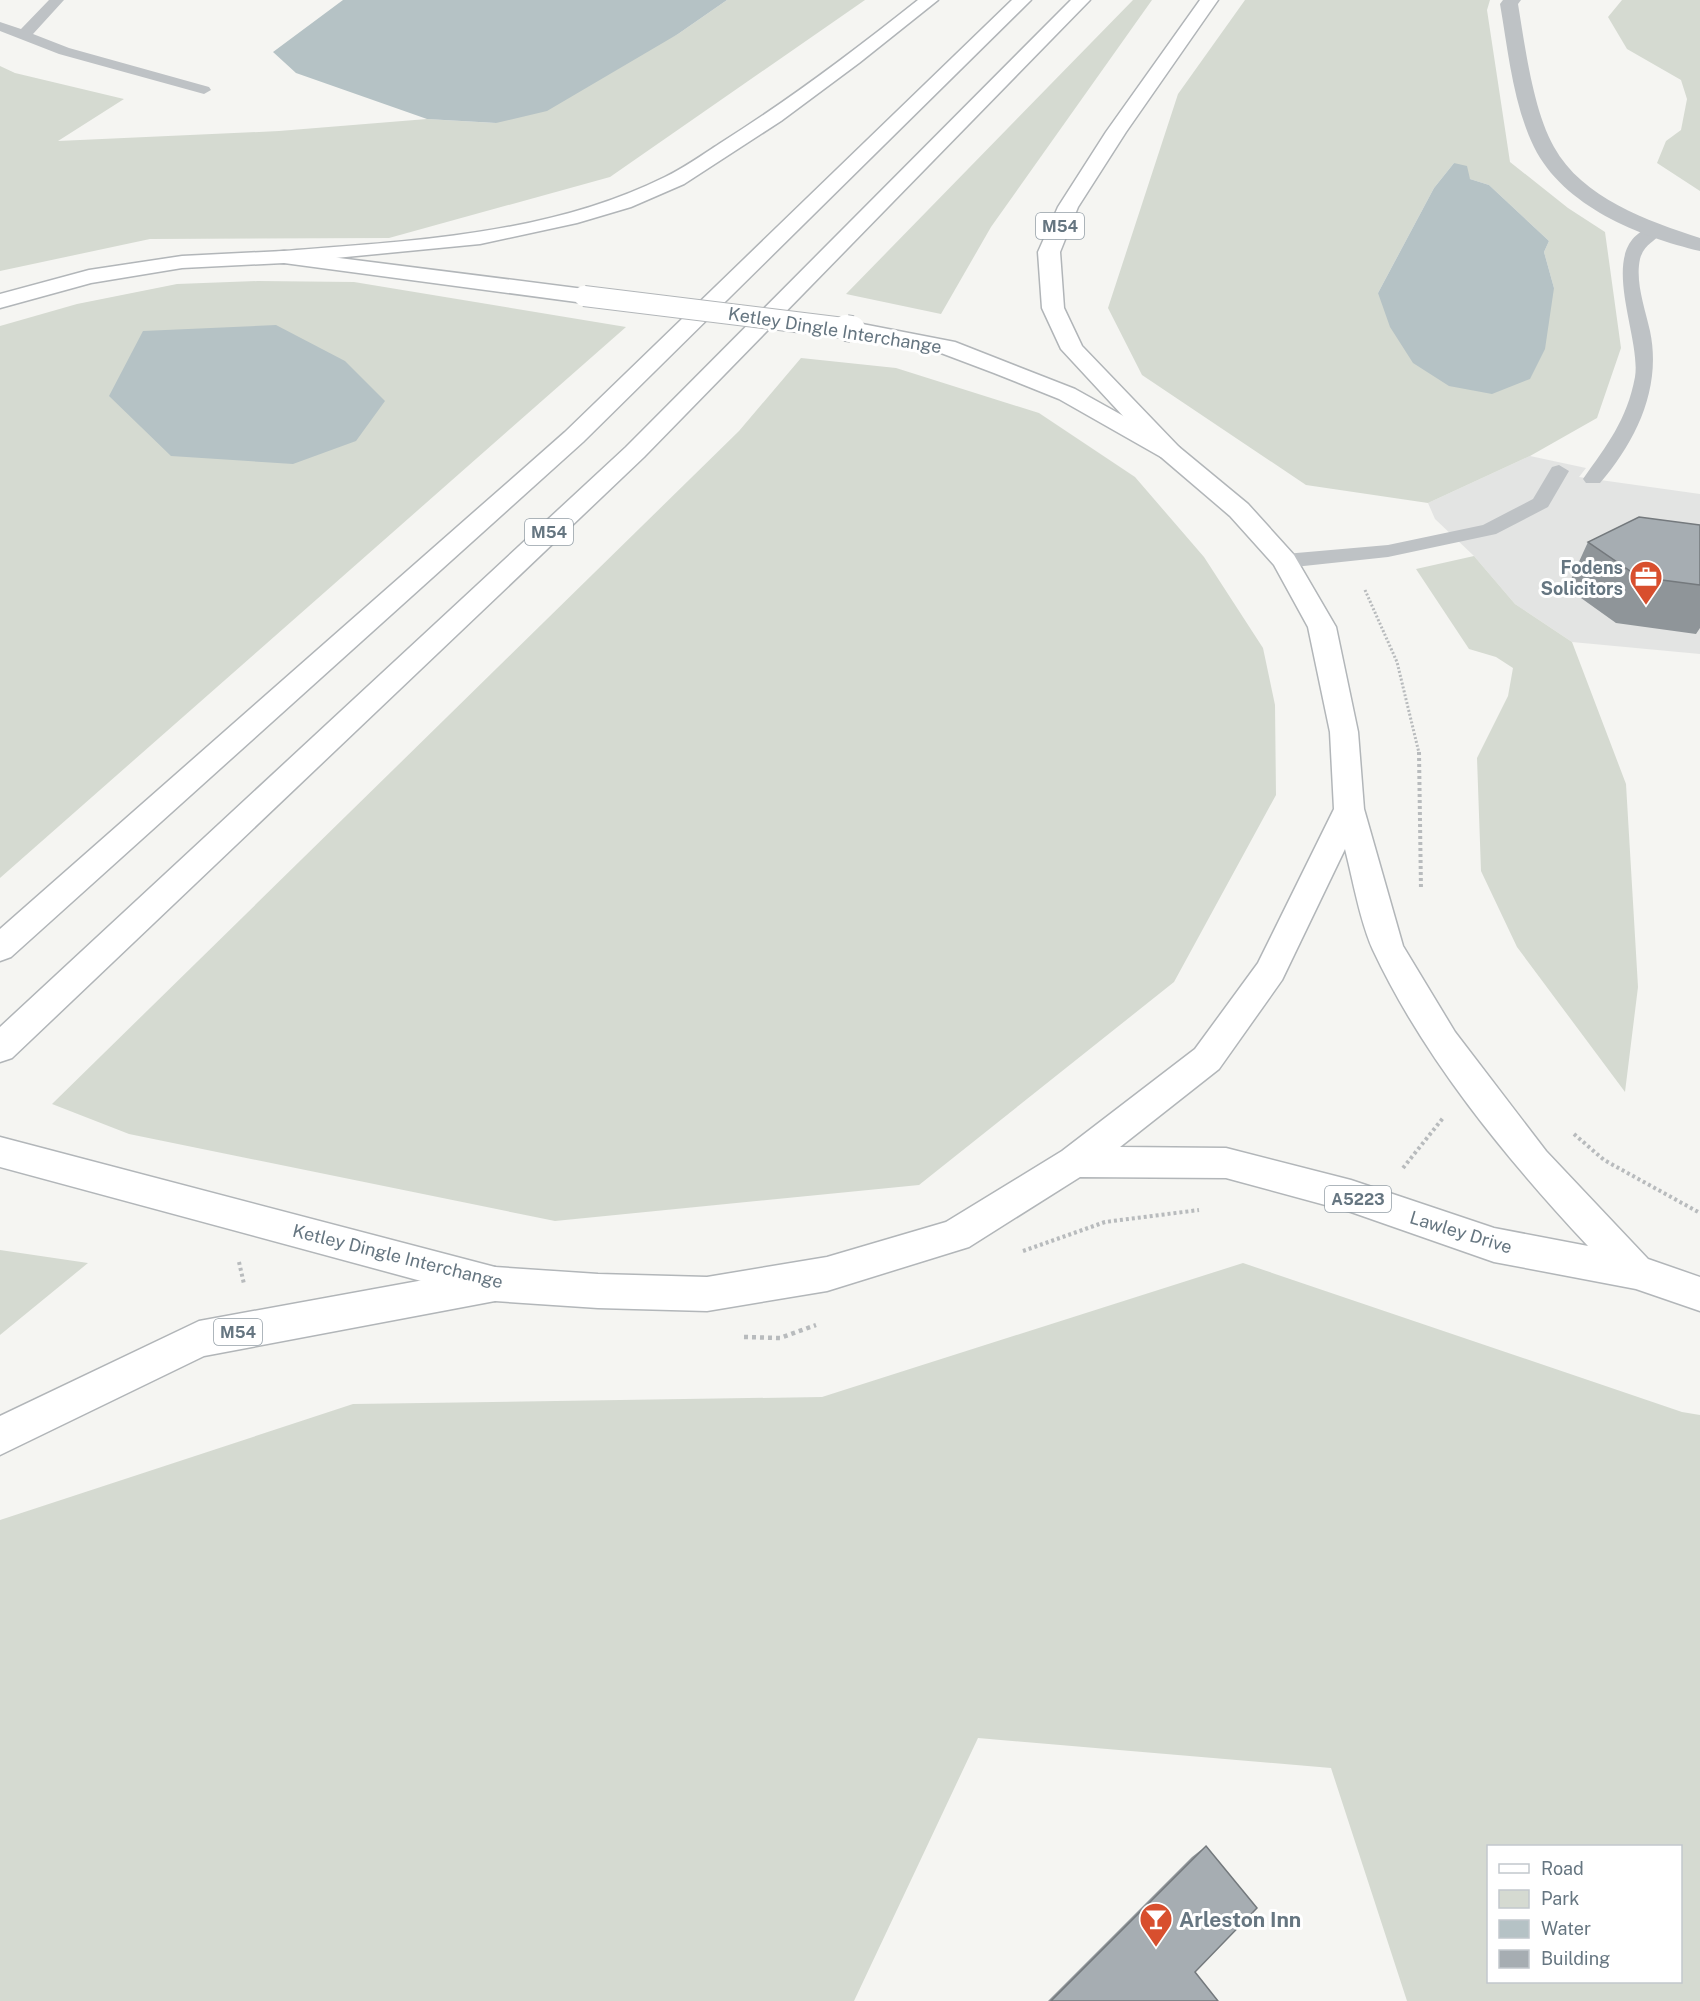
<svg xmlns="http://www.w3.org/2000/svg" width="1700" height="2001" font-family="'Public Sans',sans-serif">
  <rect width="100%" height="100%" fill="#f5f5f2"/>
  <path fill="#e3e4e3" d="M1530,456L1586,468L1579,477L1700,494V654L1572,642L1515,604L1474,556L1435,519L1428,503Z"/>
  <path fill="#d5dad1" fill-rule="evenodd" d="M727,0H865L610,177L389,238L150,239L0,271V66L15,73L124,99L58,141L279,131L427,119L495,123L678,34Z
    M1133,0H1152L991,227L941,314L846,294Z
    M1245,0H1490L1487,10L1510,162L1568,208L1605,232L1621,348L1597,418L1530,456L1428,503L1306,485L1142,375L1108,308L1178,94ZM1454,163L1470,179L1489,185L1549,241L1544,252L1554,288L1378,293L1434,188Z
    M1622,0H1700V191L1657,163L1666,141L1681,130L1687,99L1681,80L1627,49L1608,17Z
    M258,281L354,282L626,327L0,878V326L77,304L177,284Z
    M801,358L896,368L1039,413L1135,477L1204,557L1263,648L1275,705L1276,795L1174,982L919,1185L555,1221L129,1134L52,1104L739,431Z
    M1474,556L1515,604L1572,642L1626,784L1638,987L1625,1092L1517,947L1481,871L1477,758L1508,696L1513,668L1496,657L1469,649L1416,569Z
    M0,1250L88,1263L0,1335Z
    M1243,1263L1682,1412L1700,1415V2001H1407L1331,1768L978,1738L854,2001H0V1520L353,1404L822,1397ZM1680,1846V1982H1488V1846Z"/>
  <path fill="#b5c2c5" d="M343,0H727L678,34L547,111L496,123L427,119L296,73L273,52Z
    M1454,163L1467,166L1470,179L1489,185L1549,241L1544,252L1554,288L1545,349L1530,379L1492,394L1449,386L1413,363L1390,327L1378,293L1434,188Z
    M276,325L345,361L385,401L356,441L293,464L171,456L109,396L143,331Z"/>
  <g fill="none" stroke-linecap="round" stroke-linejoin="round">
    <g stroke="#b2b6b9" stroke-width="3">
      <path id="primary" d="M284,251L584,289L592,291L595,296L592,301L584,303L284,263L182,268L91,283L0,308V294L89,270L182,256Z
        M852,322L955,342L1075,389L1179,447L1248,504L1294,555L1336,627L1358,732L1364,809L1403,946L1455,1032L1546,1151L1648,1259L1700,1277V1311L1636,1289L1494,1262L1351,1212L1226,1178L1080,1177L969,1247L956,1251L827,1291L707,1311L598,1308L495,1301L0,1167V1137L495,1267L598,1274L707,1277L827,1257L946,1222L1062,1151L1195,1049L1258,963L1334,809L1330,732L1308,627L1274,565L1230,516L1161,457L1059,399L994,373L941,353L844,334L841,329L844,324ZM1345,849C1353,880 1360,921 1373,950C1424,1059 1507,1159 1588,1246L1494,1228L1351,1180L1226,1148L1120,1147L1219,1069L1282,980Z"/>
    </g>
    <g stroke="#b1b5b8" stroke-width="3">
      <path id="highway" d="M918,0H938L859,63L781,121L684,184L631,207L577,223L480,244L284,263L276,262L273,257L276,252L284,251C412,241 548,235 665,177C684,168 702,155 719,144C789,100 854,51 918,0Z
        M1012,0H1031L583,442L11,957L0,961V929L565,432Z
        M1071,0H1090L644,457L12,1058L0,1062V1027L626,447Z
        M1200,0H1218L1126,132L1078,207L1060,252L1064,308L1082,346L1179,447L1182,452L1179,457L1170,459L1161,457L1061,349L1042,308L1038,252L1058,207L1106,132Z
        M495,1267L508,1272L514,1284L508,1296L495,1301L204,1356L0,1455V1416L199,1321Z"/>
    </g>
    <path stroke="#b8bbbd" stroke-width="3" stroke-dasharray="2 2" stroke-linecap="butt" d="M1365,590L1397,662L1419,753"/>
    <path stroke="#b8bbbd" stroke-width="4" stroke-dasharray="3 3" stroke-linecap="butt" d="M1419,752L1421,890
      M1574,1134L1604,1160L1700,1213
      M1403,1168L1443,1118
      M1023,1251L1105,1222L1199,1210
      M239,1262L244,1284"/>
    <path stroke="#b8bbbd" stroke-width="4.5" stroke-dasharray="4 4" stroke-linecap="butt" d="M744,1337L780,1338L816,1325"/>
    <path fill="#bec2c5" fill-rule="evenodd" d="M49,0H64L33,34L69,48L209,87L211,90L204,94L59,54L0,31V22L21,29Z
      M1655,226L1663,231C1655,242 1644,244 1640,259C1635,282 1645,308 1650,331C1662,388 1636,441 1600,483H1586L1583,479C1607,445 1627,420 1635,377C1642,335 1592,242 1655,226Z
      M1559,465L1569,471L1548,507L1496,534L1388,557L1285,568L1278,566L1275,561L1278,556L1285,554L1388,545L1483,525L1533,499L1552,467Z"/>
    <path fill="#bec2c5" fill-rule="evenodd" d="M1503,0H1521L1518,4C1525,46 1533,110 1554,147C1582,198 1648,221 1700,238V251C1640,237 1563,206 1534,147C1513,104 1508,50 1500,4Z"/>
    <use href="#primary" fill="#fff" fill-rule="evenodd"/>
    <use href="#highway" fill="#fff" fill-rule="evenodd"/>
    <g stroke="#b2b6b9" stroke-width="22" stroke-linecap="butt">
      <path id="primary-bridge-far1" d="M584,296L852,329"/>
    </g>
    <g stroke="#b2b6b9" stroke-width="28" stroke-linecap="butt">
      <path id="primary-bridge" d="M846,328L852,329"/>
    </g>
    <use href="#primary-bridge-far1" stroke="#fff" stroke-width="20"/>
    <use href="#primary-bridge" stroke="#fff" stroke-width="26"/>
  </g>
  <path fill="#8f9599" d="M1700,525V628L1696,634L1616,623L1567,588L1588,542Z
    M1206,1846L1195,1972L1218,2001H1048L1192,1857Z"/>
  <path fill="#a6adb2" stroke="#74797d" stroke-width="1.5" d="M1639,517L1700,525V585L1639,577L1588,542Z
    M1206,1846L1257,1908L1195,1972L1218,2001H1051Z"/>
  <defs>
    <g id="office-pin" transform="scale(1.725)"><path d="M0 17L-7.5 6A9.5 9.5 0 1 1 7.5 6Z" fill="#d84f2e" stroke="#fff"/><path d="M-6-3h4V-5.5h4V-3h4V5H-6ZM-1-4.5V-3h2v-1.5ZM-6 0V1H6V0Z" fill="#fff"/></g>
    <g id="bar-pin" transform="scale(1.725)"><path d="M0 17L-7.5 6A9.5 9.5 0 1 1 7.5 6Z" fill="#d84f2e" stroke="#fff"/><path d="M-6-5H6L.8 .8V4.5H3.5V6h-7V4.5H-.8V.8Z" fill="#fff"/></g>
  </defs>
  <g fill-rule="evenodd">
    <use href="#office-pin" x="1646" y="577"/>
    <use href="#bar-pin" x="1156" y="1919"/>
  </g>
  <g text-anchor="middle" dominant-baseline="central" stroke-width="6" stroke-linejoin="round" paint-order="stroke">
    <g fill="#fff" stroke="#949fa7" stroke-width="1.5">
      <rect x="1036" y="213" width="48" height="26" rx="4.5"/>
      <rect x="525" y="519" width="48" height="26" rx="4.5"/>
      <rect x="1325" y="1186" width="66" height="26" rx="4.5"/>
      <rect x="214" y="1319" width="48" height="26" rx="4.5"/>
    </g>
    <g font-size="16" font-weight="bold" fill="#667681">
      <text x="1060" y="226">M54</text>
      <text x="549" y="532">M54</text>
      <text x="1358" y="1199">A5223</text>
      <text x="238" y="1332">M54</text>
    </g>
    <g font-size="18" fill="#667681" stroke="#fff">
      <text transform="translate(835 330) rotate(9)">Ketley Dingle Interchange</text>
      <text transform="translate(1461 1232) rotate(17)">Lawley Drive</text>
      <text transform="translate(398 1256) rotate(14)">Ketley Dingle Interchange</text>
    </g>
    <g font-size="18" font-weight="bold" fill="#667681" stroke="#fff" text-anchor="end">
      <text x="1623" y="567">Fodens<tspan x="1623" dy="21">Solicitors</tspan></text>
    </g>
    <g font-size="21" font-weight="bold" fill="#667681" stroke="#fff" text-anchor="start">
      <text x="1179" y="1919">Arleston Inn</text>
    </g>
  </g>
  <rect x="1487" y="1845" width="195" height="138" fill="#ffffff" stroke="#c2c8cd" stroke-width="1.5"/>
  <rect x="1499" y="1864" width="30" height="9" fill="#ffffff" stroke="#c2c8cd" stroke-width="1.5"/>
  <text x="1541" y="1875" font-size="18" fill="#667681">Road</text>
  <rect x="1499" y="1890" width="30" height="18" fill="#d5dad1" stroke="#c2c8cd" stroke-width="1.5"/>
  <text x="1541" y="1905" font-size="18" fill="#667681">Park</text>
  <rect x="1499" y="1920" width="30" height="18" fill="#b5c2c5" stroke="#c2c8cd" stroke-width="1.5"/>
  <text x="1541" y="1935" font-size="18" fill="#667681">Water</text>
  <rect x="1499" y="1950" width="30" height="18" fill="#a6adb2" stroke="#c2c8cd" stroke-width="1.5"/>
  <text x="1541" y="1965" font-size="18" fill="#667681">Building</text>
</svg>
